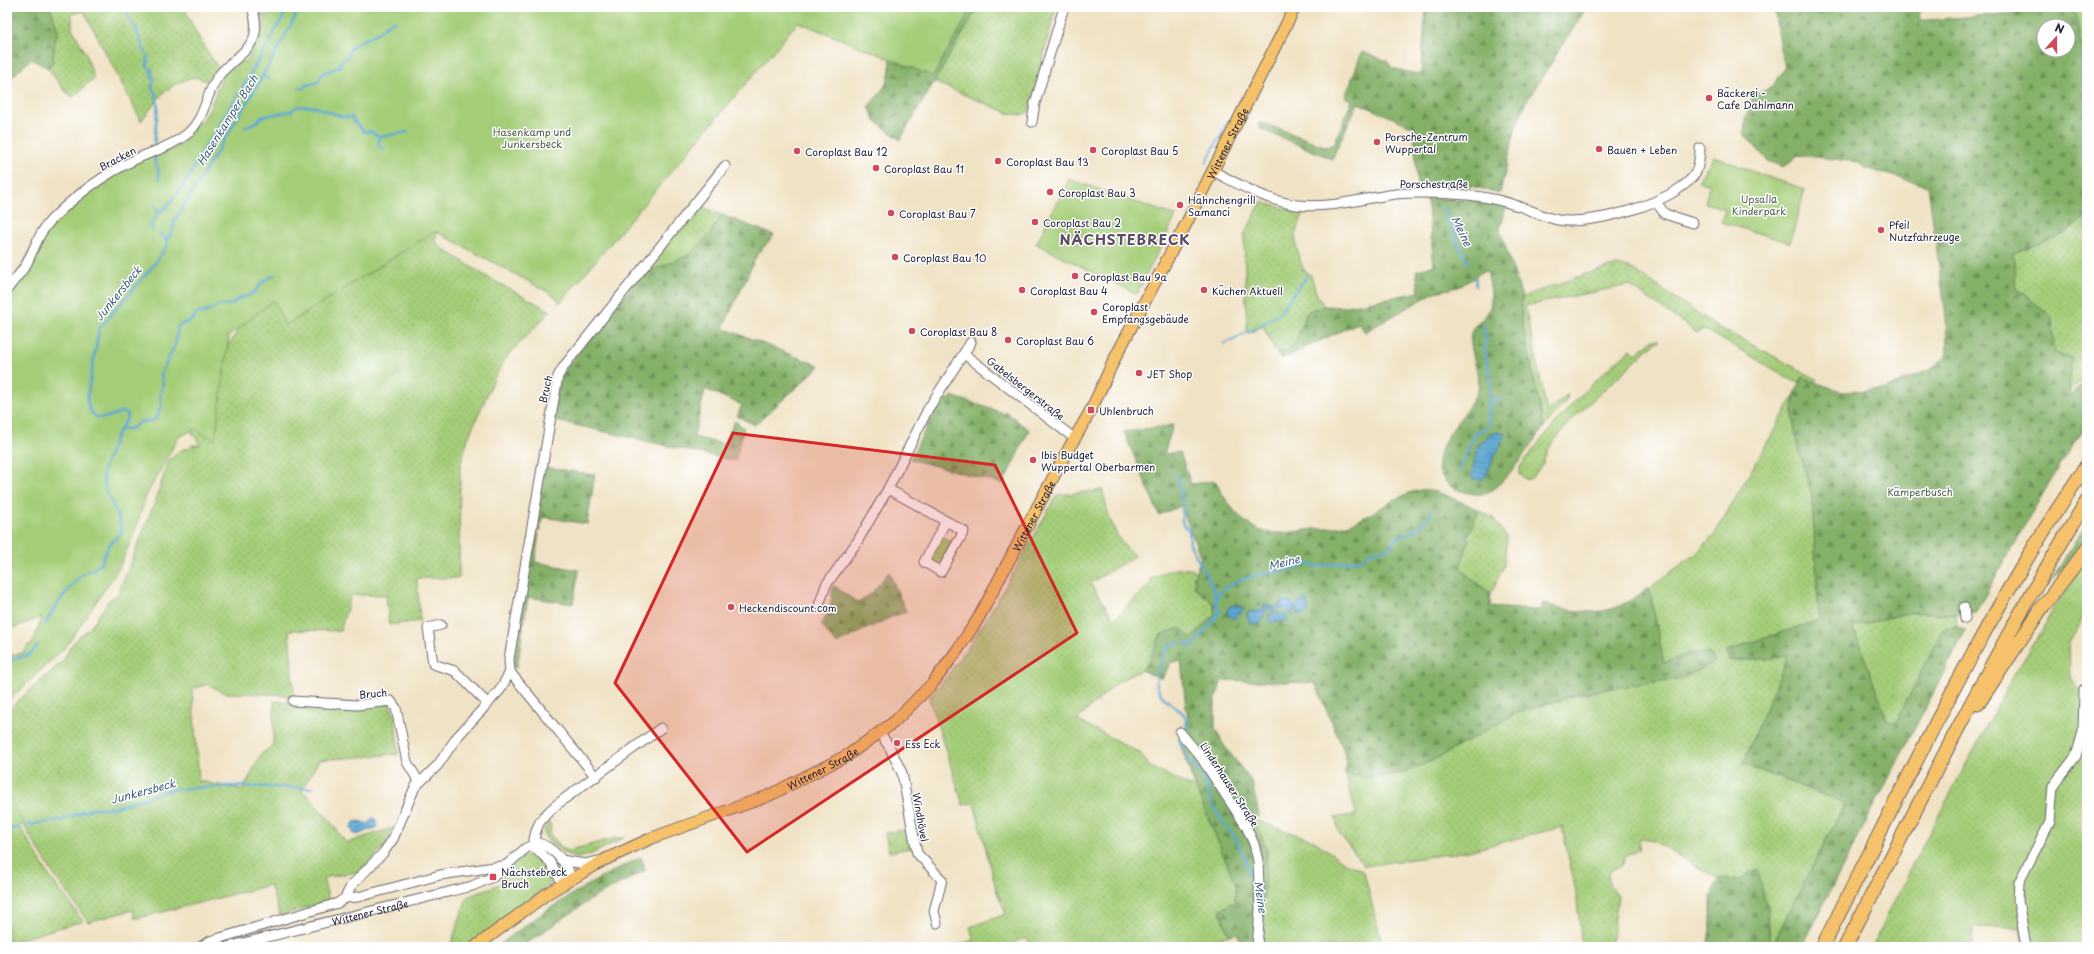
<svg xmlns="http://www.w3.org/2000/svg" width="2094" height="954" font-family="'Playpen Sans',sans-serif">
  <defs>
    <pattern id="grass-dots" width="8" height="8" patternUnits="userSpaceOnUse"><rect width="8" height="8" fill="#a5cd78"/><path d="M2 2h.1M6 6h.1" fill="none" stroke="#8eb069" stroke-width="1.8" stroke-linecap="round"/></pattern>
    <pattern id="forest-firs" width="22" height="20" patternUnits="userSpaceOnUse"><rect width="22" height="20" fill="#84b068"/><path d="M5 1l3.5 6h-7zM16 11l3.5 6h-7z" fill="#6c8f57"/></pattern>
    <pattern id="water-rules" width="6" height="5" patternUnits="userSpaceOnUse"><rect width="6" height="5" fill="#5ba9d4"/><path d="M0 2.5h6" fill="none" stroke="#4b89ad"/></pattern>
  </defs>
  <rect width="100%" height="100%" fill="#fff"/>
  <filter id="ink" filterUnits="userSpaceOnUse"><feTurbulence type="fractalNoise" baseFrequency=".025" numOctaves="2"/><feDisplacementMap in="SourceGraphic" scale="8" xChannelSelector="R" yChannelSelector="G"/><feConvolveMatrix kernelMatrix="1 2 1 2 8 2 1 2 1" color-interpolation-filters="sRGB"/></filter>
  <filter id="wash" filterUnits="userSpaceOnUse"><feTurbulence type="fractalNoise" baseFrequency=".012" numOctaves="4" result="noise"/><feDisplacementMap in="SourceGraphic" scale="16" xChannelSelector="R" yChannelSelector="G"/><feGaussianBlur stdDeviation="0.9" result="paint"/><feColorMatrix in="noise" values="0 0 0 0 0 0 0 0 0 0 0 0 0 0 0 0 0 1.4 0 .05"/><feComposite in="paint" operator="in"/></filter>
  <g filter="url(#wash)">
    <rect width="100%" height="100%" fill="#f0e2c4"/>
    <path fill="url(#grass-dots)" stroke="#64785a" d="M50,7H184L194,29L220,71L209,82L195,77L177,83L163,93L141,121L84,11L72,14V28L86,54L94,78L73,97L64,90L48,68L53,62L54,46L58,31Z
      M250,7H269L262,23L250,36L251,27Z
      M978,7H1056L1029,112L1021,115L1008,113L934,82Z
      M2074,7H2087V77Z
      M1261,202L1283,208L1304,212L1295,235L1297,250L1303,269L1311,275L1316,293L1324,306L1308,311L1294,346L1277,354L1263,326L1247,334L1244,236Z
      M696,204L722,215L711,233L689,255L641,275Z
      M2087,217V375L2067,393L2055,353L2052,317L2016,288L2013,252L2062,235Z
      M438,228L435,240L440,247L489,278L551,311L508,355L496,375L468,438L460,467L459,578H417L420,621L389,625L386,595H351L340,631L289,630L294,697L274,694L224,693L208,684L192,689L199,781L243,790L261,754L273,746L274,701L293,703H389L395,716L398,754L319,760L302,790L329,819L346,843L395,827L382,849L357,874L356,872L323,878L329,901L280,916L270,885L135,919L133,910L88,922L56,878L7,799V711L64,660L70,647L79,636L89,629L109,600L118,594L154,504L169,460L183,449H187L193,445H201L182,419L243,322L277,283Z
      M1618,265L1634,270L1716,326L1817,379L1815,383L1802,377L1799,384L1704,329L1697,333L1629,285L1525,306L1547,411L1568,394L1566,401L1544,427L1521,316L1522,297L1586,274Z
      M1658,339L1660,341L1656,342L1570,421L1548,449L1543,463L1533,477L1527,480L1520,475V467C1552,424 1589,383 1631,349L1636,354L1651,341Z
      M1794,396L1793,417L1797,443L1812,495L1819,620L1727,651L1757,660L1788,656L1743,764L1845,803L1771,947L1767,908L1749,873L1741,880L1718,879L1655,842L1644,838L1638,840L1640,850L1626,856L1622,866L1611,870C1606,881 1609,887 1618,895L1611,947H1582L1576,892L1562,827L1469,851L1364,866L1339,833L1335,817L1356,815L1345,773C1416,789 1458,739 1517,713C1527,709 1539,707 1549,703C1593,690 1637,683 1683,678L1693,652L1664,663L1649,588L1694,555L1714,535Z
      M1103,490C1106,512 1116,543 1135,556L1090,583L1114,619L1151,583L1150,579C1165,572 1179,564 1196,571L1194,576L1195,588L1213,603L1215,614L1193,637L1168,632L1161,634L1148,663L1141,670L1119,681L1077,720L1140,753L1150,767L1196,789L1236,885L1235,902L1220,910L1229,935L1199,947H1029L1028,938L997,947H951L974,940L970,927L1006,914L997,892L974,803L963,805L929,698C982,637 1017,564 1057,495Z
      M1479,510L1493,518L1507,537L1504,566L1491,593L1471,579L1460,567L1469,539L1467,538Z
      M940,536L955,543L942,566L930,564L929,557Z
      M2087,561V614H2085L2069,642L2070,677L2077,687L2087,694V947H2024L2020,928L1973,927L1972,947H1872L1913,863L2015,673L2039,636L2054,607Z
      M1911,612L1956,615L1957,626L1943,629L1896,722H1887L1853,627Z
      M7,805L50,877L83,921L7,943Z
      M1251,819L1313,840L1345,863L1360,869L1364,873L1383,947H1260L1267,849Z
      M549,822L551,826L550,834L562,848L567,851L615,838H624L589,855L577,858L564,853L549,842L545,836L544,830Z
      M909,829L911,848L889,852L885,833Z
      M527,855L539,857L549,868L548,880L551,881L548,886L503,919L469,947H450L467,897L502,883L500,876L520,858Z"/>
    <path fill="url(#forest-firs)" stroke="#536952" fill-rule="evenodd" d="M7,7H50L58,31L54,46L53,62L48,68L31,59L12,77L7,76Z
      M871,7H978L900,140L875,121L869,106C874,99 882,92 886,84C898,59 880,30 871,7Z
      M1426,7H1587L1526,102L1516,127L1500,193L1470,186H1417L1414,127L1358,103L1332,159L1261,129L1258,124L1264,123L1327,147L1334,144L1352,100L1345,97L1362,52L1387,61L1392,68L1421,75Z
      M1774,7H1919L1920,20H1928L2014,13L2031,7H2074L2087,77V217L2062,235L2013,253L2016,288L2052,317L2055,353L2072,358L2069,397L2087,378V425L2061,462L1975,613L1956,615L1911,612L1853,627L1888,722H1896L1943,629L1957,626L1966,630L1801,947H1771L1845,803L1743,764L1788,656L1757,660H1728L1727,651L1819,620L1812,495L1797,443L1793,417L1794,396L1802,377L1842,392L1885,389L1929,370L1947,356L1946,317L1928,186L1865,168L1859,162L1798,155L1784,167L1769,162L1744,134L1745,119L1753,96L1772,87L1785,68L1779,44ZM2044,26H2068V50H2044Z
      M1427,198L1476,201L1506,208L1500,230L1522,297L1521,316L1544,427C1532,443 1501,493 1481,494C1473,495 1459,491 1452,487C1444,482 1437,471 1438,462C1441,435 1468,415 1478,390C1482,379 1468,347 1471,334C1472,326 1479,322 1484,317C1496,305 1490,287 1487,271L1479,273L1476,277L1458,287L1435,292L1365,332L1358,323L1281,359L1277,354L1294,346L1308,311L1324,306L1342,307L1419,292L1416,271L1434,265Z
      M722,215L774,235L757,255L723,328L820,366L755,425L737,416L742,405L705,389L694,437L723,444L735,421L744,428L735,461L552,420L559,384L566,368L641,275L689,255L711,233Z
      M943,396L949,400L952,396L1006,414V412L1029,430L1003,484L910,459Z
      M1173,425L1164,454L1180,452L1191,484L1215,481C1226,502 1244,530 1271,533C1285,534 1300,531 1313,529C1325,528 1339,528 1350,524C1374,515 1396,494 1421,490C1436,488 1465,504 1479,510L1467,538L1469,539L1460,567L1471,579L1491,593L1490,607L1540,610L1543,603C1563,610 1590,615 1611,609C1625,605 1637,596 1649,588L1664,663L1693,652L1710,654L1715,662L1683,678L1585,692L1517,713L1432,761L1400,774L1364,778L1345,773L1346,756L1315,683L1222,680L1215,701V728L1223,744L1252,782L1259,816L1251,820L1258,829L1267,849L1263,918L1253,947H1243L1237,933L1229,935L1220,910L1235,902L1236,885L1196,789L1179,741L1189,721L1186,708L1181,661L1171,662L1162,679L1141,670L1148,663L1161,634L1180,628L1190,637H1193L1215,614L1213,603L1195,588L1194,576L1201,558L1181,506L1159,515L1124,432Z
      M544,467L595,475L587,524L543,517L540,531L532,530Z
      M2087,523V541L2048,585Z
      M534,534H539L535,562L579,570L573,604L528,597L517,668H514L510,650Z
      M889,572L906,612L893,616L836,644L821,624L830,610L833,585L858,603L871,594Z
      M641,857L646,870L593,898L521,947H497C541,911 590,882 641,857Z
      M1758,870L1767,908L1770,947H1707L1711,924V896L1718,879L1741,880L1749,873Z"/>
    <path fill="#a5cd78" stroke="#64785a" d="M272,7H972L933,76L798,22L560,303L558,302L559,299L546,291L435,231L285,326L274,300L229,336L215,440L194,429L178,438L147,494L134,533L119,568L67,645L7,702V656L22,653L29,644L32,645L42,617L7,630V292L37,239L90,187L147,157L172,150L180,144L208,113L223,75L238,62L247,61Z
      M1714,156L1762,175L1805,189L1790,243L1721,222L1725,209L1705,203L1710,185L1698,181Z
      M1069,179L1176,216L1137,294L1036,244Z
      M7,796L24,824L7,829Z"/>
    <path fill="url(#water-rules)" stroke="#3e6688" d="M1499,431L1506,433L1485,477L1482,480L1473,479C1470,474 1474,470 1474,464C1477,446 1481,439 1499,431Z
      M1282,601L1292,602L1294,607L1302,601H1307L1309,613L1297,615V610L1294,609L1291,615L1281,608L1278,610H1266C1263,616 1263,627 1251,624L1247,615L1249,612L1263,610L1264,605L1273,607L1281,605Z
      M1234,605L1242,607L1243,610L1236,617L1232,618L1228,615L1227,610L1230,606Z
      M1273,612L1283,614L1288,618L1287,621L1270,622L1268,618Z
      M373,817L376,819L377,826L374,830L371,829L357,835L353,833L351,827L354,822L359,821L369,824Z"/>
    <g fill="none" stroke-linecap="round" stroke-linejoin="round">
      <path stroke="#5ba9d4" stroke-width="2.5" d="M127,7L130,22L136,27C137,38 143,42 144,51L148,56L147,66L152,70L151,74L154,79L152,89C164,99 152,134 155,148
        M262,76L269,79
        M299,88H304L307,85L318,82L322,74L339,67L340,62L348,56C349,43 368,39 377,33C384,29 387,23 395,21
        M245,127L258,121L261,117L291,111L296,107L304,106L315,107L343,117H352L356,124L365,132L371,131L379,137L408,132
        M379,137L378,145L384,149
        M156,155L154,159L159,172V179
        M1206,163L1228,121
        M1442,207L1465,258L1469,262
        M159,213C179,198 191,172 203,151C233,104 262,57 288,7
        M153,230L150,226L159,213L155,205
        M167,240L173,230L174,222C217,150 263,81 300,7
        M1475,278L1476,286
        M1224,344L1260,326L1280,312L1307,276
        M1490,403L1500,399
        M121,430L132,428L140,422L154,420L158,415V411L162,407L160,396L163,385L161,374L175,345L178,326L192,320L197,313C210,315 215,302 231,305L241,297H246L253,293L265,280L275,275
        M1459,470L1477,430L1482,431L1488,427L1491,381L1485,353L1486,339L1483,325
        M1177,476L1183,504L1182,521L1184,526L1189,530L1190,544L1213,588L1216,600
        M44,625L60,600L80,576L100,565L109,545L122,532C121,512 102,495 103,473C104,468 115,439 118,432C122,425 127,423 128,414L122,412L104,418L96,417L90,411L87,399L99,329L153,266L167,246V240L160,234
        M1179,642L1168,646L1160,668L1157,670C1150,710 1193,702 1186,729
        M1186,643L1189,646L1193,645C1201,633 1211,627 1217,614L1220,613L1216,602L1219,592L1240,580L1260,574L1293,569L1307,564L1316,567L1363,559L1369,552C1380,550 1391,551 1395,539C1412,533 1424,527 1432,511
        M7,661L29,655L37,646
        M1181,737L1179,739L1188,760L1205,779L1211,801L1223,823L1235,837L1248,866L1256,905
        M27,825L62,820L93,808H114L133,801L144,799L155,794L177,789L230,786L312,788
        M7,830L19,827"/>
    </g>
  </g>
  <g filter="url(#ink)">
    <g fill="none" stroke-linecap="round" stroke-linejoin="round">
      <g stroke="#6a656b" stroke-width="11">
        <g id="minor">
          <path d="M1032,122L1035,103L1064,7"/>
          <path d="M1213,171C1240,185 1267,201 1297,205C1330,209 1363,198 1396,194C1415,192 1434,193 1453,194C1474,195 1495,198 1515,205C1530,209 1543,217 1558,220C1590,226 1680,202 1696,172C1699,164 1700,157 1700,148"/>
          <path d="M1656,202L1665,214L1693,223"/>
          <path d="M7,290C13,281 22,272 27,263C35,247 39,232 52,219C76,195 105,174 136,159C153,151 171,147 187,134C207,117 205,92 220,74C241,50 265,47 252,7"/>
          <path d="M964,354L1074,438"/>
          <path d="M888,489L964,531L941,572L924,562L946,521"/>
          <path d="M819,605L826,585L857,542L888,489L928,409L971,342"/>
          <path d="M1964,607L1965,619"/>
          <path d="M441,625L428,628L433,664L455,671L488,704"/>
          <path d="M510,672L596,777"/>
          <path d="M293,701L357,705L391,701L396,708L407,762L419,782"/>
          <path d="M1180,732L1200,756L1246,826L1254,844L1258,861L1260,909L1257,947"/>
          <path d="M880,733L890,748L902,773L917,853L942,880L934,911L937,923"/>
          <path d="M533,846C536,824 540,819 556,805L661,728"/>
          <path d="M533,846L550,862L563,884"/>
          <path d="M561,860L585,864L599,861"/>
          <path d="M345,898L358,897L440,875L508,865"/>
          <path d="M200,947L210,941L338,903L345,898L351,886L383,853L393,839L415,787L438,765L457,737L500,690L510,672L509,659L558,376L564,366L725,166"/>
          <path id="s1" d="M227,947L472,886L493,877L526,848L538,843C551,846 568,863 570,876L567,881"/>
          <path d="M2026,947L2018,900L2019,882L2050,822L2053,786L2076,756L2083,732L2084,689"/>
        </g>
      </g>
      <g stroke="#6a656b" stroke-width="13">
        <g id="major">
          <path id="s2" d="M475,947L548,893L604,860L652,838L768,796L848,755L894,722L932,684L956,652L978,619L1064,457L1091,410L1115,358L1187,222L1295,7"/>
        </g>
      </g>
      <g stroke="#6a656b" stroke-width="15">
        <path id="highway" d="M1978,704L2041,609L2087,549
          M1822,947C1906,784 1983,616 2087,465
          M1845,947C1923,797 1997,644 2087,501"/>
      </g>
      <use href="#minor" stroke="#fff" stroke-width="9"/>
      <use href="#major" stroke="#f5c16b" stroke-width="11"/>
      <use href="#highway" stroke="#f5c16b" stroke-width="13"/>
    </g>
  </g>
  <path fill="#d62828" fill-opacity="0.2" stroke="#d62828" stroke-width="3" stroke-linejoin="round" d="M733,433L995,465L1077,633L747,852L615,683Z"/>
  <g fill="#d1495b" stroke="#fff" stroke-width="1.5">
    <circle cx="1709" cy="98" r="4"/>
    <circle cx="1377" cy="142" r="4"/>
    <circle cx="1599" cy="149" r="4"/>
    <circle cx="1093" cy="150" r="4"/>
    <circle cx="797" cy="151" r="4"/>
    <circle cx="998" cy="161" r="4"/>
    <circle cx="876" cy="168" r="4"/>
    <circle cx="1050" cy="192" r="4"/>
    <circle cx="1180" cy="205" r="4"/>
    <circle cx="891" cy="213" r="4"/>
    <circle cx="1035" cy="222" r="4"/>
    <circle cx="1881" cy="230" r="4"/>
    <circle cx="895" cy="257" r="4"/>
    <circle cx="1075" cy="276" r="4"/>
    <circle cx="1022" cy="290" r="4"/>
    <circle cx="1204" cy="290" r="4"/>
    <circle cx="1094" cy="312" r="4"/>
    <circle cx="912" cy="331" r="4"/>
    <circle cx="1008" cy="340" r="4"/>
    <circle cx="1139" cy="373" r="4"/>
    <rect x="1087" y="406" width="8" height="8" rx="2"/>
    <circle cx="1033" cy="460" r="4"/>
    <circle cx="731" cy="607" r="4"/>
    <circle cx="897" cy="743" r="4"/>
    <rect x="489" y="873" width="8" height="8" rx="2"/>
  </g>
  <g text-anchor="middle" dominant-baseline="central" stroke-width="3" stroke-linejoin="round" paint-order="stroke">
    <g font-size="10" fill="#22223b" stroke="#fff" text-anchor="start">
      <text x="1717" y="92">Bäckerei -<tspan x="1717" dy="12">Cafe Dahlmann</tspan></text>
      <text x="1385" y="136">Porsche-Zentrum<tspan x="1385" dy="12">Wuppertal</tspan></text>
      <text x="1607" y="149">Bauen + Leben</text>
      <text x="1101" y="150">Coroplast Bau 5</text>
      <text x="805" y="151">Coroplast Bau 12</text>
      <text x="1006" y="161">Coroplast Bau 13</text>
      <text x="884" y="168">Coroplast Bau 11</text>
      <text x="1058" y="192">Coroplast Bau 3</text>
      <text x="1188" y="199">Hähnchengrill<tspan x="1188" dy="12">Samanci</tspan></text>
      <text x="899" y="213">Coroplast Bau 7</text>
      <text x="1043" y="222">Coroplast Bau 2</text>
      <text x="1889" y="224">Pfeil<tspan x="1889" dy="12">Nutzfahrzeuge</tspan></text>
      <text x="903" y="257">Coroplast Bau 10</text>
      <text x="1083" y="276">Coroplast Bau 9a</text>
      <text x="1030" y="290">Coroplast Bau 4</text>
      <text x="1212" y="290">Küchen Aktuell</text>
      <text x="1102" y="306">Coroplast<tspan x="1102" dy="12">Empfangsgebäude</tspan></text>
      <text x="920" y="331">Coroplast Bau 8</text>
      <text x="1016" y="340">Coroplast Bau 6</text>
      <text x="1147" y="373">JET Shop</text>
      <text x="1099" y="410">Uhlenbruch</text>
      <text x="1041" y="454">Ibis Budget<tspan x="1041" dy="12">Wuppertal Oberbarmen</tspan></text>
      <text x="739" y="607">Heckendiscount.com</text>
      <text x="905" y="743">Ess Eck</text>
      <text x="501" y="871">Nächstebreck<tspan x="501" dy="12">Bruch</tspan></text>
    </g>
    <g font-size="10" fill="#505e50" stroke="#fff">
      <text x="532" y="131">Hasenkamp und<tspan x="532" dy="12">Junkersbeck</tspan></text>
      <text x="1759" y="198">Upsalla<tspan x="1759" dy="12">Kinderpark</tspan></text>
      <text x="1920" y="491">Kämperbusch</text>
    </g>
    <g font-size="10" fill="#22223b" stroke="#fff">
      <text stroke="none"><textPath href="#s2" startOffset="1149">Wittener Straße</textPath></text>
      <text transform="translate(117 158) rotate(-28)">Bracken</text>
      <text x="1434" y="183">Porschestraße</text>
      <text transform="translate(1026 388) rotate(38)">Gabelsbergerstraße</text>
      <text transform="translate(545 389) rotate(-77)">Bruch</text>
      <text stroke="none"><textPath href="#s2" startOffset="729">Wittener Straße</textPath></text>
      <text transform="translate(373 693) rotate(-5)">Bruch</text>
      <text stroke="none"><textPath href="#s2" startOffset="393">Wittener Straße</textPath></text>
      <text transform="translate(1230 784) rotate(57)">Linderhauser Straße</text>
      <text transform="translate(921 817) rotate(80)">Windhövel</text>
      <text stroke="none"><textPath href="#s1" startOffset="147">Wittener Straße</textPath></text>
    </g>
    <g font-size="11" font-style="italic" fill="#3c5f80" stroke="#fff">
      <text transform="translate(227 120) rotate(-58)">Hasenkamper Bach</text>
      <text transform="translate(1462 231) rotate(64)">Meine</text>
      <text transform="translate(118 293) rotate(-51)">Junkersbeck</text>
      <text transform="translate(1284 562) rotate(-14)">Meine</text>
      <text transform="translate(143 791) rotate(-15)">Junkersbeck</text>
      <text transform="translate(1261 897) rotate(81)">Meine</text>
    </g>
    <g font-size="14" font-weight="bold" letter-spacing="1" fill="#5d4b67" stroke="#fff">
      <text x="1125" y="239">NÄCHSTEBRECK</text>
    </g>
  </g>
  <rect width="2094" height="954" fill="none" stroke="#fff" stroke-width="24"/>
  <g transform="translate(2056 38) rotate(21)"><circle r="19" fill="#ffffff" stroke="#a7a7b1"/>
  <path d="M0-3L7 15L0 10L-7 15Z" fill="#d1495b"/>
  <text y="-6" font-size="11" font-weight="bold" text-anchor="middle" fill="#22223b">N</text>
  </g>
</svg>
